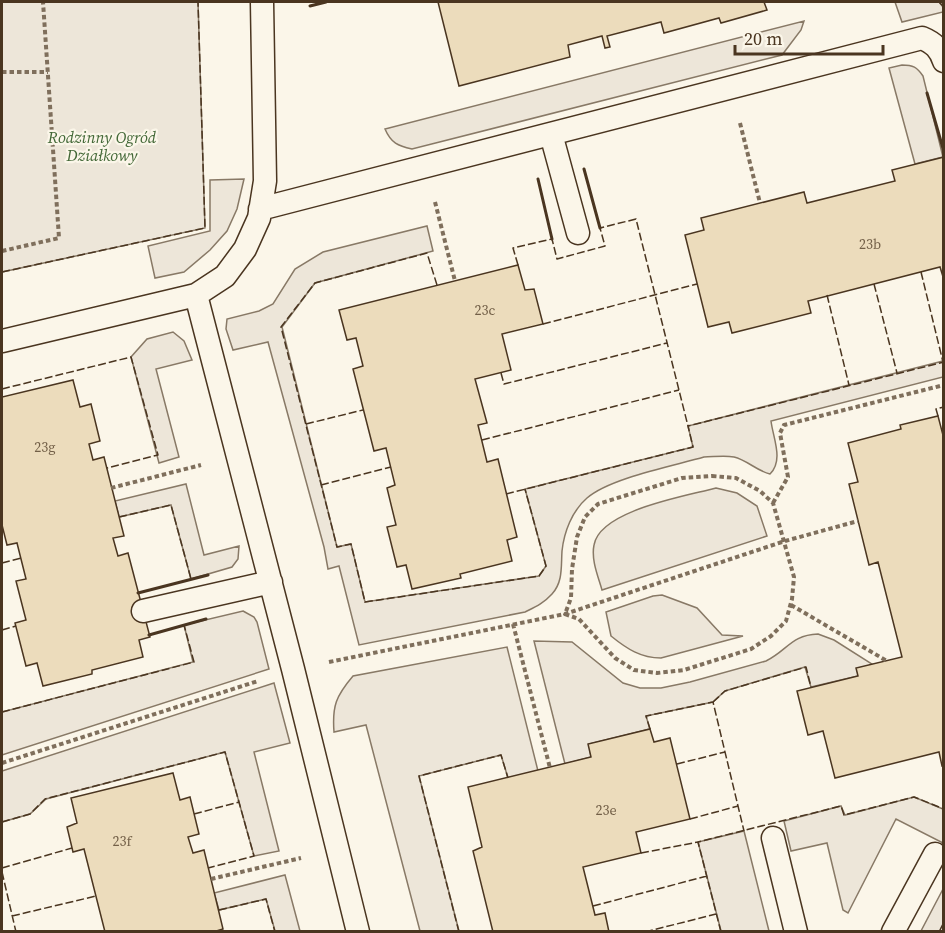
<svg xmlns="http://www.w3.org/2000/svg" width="945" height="933" font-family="'Source Serif 4',serif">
  <rect width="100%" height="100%" fill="#fbf6e9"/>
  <path fill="#ede6d9" stroke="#887966" stroke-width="1.5" d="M2,2H198L205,228L2,272Z
    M895,2H939L943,7V12L902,22Z
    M804,21L801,30L782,55L412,149C398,146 391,143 385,129Z
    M902,65C913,65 917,67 923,76L943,157L915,164L889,68Z
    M244,179L237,209L227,231L210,250L184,272L155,278L148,246L210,231V180Z
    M427,226L433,251L315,283L282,327L337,547L351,544L365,602L539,576L546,566L525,489L693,447L688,426L943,361V377L771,421C773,438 784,460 770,474C757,471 747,460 734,457C724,455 713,457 704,457C673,466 610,478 587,498C572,511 564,532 562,551C561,567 563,582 552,594C544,603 535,607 525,612L359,645L339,566L328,569L324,547L268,342L233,350L226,329L227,319L259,311L273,304L295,269L323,252Z
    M173,332L184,341L192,360L156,369L179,457L159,463L131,357L147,339Z
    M186,484L204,555L239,546L238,559L232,567L191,579L171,505L119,517L115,501Z
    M716,488L737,493L757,506L767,536L602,590C598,576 591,560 594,545C600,510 687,496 716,488Z
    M662,595L697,608L722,635L743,636L661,658C641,658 627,649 611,636L606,612L653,596Z
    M243,611L254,617L257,622L269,669L2,755V712L193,662L184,625Z
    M818,634L834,640L872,664L858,676L811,687L805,667L725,691L713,702L646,716L650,729L589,744L591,757L565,764L534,641L572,642L623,683L640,688H661L690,682L766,661C788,650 791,635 818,634Z
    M507,647L538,771L508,778L501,755L419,776L459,931H420L366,725L334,732C332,706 336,696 353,676Z
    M274,683L290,743L254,752L279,851L254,856L225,752L46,799L30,814L2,822V771Z
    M914,797L943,809V843L896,819L848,913L843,910L827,843L791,851L784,821L841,806L845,815Z
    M744,831L769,931H721L698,842Z
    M285,875L300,931H275L266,899L219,910L214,893Z
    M943,889V931H921Z"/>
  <path fill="#ecdcbc" stroke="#4a3520" stroke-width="1.5" d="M438,2H764L767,10L721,23L719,18L664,33L661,22L607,36L610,47L605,48L602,36L568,45L570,57L459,86Z
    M944,157V280L940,267L808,301L811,313L732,333L729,322L708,327L685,235L704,230L701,218L804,192L807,203L895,181L892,170Z
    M518,265L525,290L534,289L543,324L502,334L511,370L475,379L487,423L478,425L487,462L498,459L517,537L507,540L512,561L460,574L461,578L412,589L406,565L397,567L387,527L396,525L387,488L395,485L386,448L374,451L353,369L363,366L356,338L347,340L339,310Z
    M73,380L80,407L91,404L100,441L89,444L93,460L104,457L124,536L113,538L118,556L128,553L150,637L139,640L143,657L92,670V674L43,686L37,663L26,666L15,623L26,620L16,581L26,579L17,543L7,545L2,525V397Z
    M938,416L944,439V765L942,766L939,752L835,778L823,731L808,735L797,691L858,676L856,668L902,657L878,562L869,565L849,484L858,482L848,443L901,429L900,425Z
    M650,729L654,742L670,738L690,819L636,832L641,853L583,867L595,915L605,913L609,932H493L473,851L482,847L468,787L591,757L588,744Z
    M173,773L180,800L190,797L199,834L188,837L193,853L204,850L223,929L213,932H105L84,849L73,852L67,827L77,823L71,798Z"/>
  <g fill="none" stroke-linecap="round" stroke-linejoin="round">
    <g stroke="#4a3520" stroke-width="25">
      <path id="service" d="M551,134L578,233
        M260,209L922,38C934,43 940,49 944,61
        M196,295L293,669L358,932
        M2,341L196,295L225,276L245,249L259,218L265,181L262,2
        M143,611L271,582
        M773,838L796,932
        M893,932L935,854"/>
    </g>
    <path stroke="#7f6f5c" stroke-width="4" stroke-dasharray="4.5 3" stroke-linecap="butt" d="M2,72H48
      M740,123L760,203
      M435,202L455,281
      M2,251L59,238L43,2
      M712,476L736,478L760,491L773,503L794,577L792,599L786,621L771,636L751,649L684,670L657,673L634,670L615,658L579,619L565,614L571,598L572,569L577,537L585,517L598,504L682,478Z
      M111,488L201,465
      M773,503L788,477L780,433L784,425L944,385
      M791,605L887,661
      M513,624L550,768
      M329,662L565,614L785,541L858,521
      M2,763L258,681
      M211,879L301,858"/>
    <use href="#service" stroke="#fbf6e9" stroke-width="22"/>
    <path stroke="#4a3520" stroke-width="1.5" stroke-dasharray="8 3" stroke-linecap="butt" d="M939,2L944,7
      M518,265L513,248L552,239L557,259L605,246L600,228L636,219L688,426
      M2,272L205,228L198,2
      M921,272L943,362
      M874,284L897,373
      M437,285L427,253L315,283L281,327L337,547L351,544L365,602L539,576L546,566L525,489
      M827,295L849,385
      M543,324L697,284
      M501,373L504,384L667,343
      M2,389L131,357L158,455L107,468
      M938,416L936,409L944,407
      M306,424L363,410
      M482,440L679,390
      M321,485L391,467
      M506,494L693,447L688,426L944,362
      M119,517L171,505L191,579
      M2,563L21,558
      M2,630L16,626
      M713,702L725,691L806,667L811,687
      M2,712L194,662L184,625
      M650,729L646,716L713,702L744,831
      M677,764L725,752
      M194,814L239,802
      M690,819L738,806
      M2,822L30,814L45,799L225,752L254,856L208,868
      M641,853L698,842
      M2,868L72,848
      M2,872L16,932
      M593,906L707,876
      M219,910L266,899L275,932
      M12,916L96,896
      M459,932L419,776L501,755L508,778
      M645,932L716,914
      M721,932L698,842L841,806L844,815L914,797L944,809
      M939,932L944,922"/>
    <path stroke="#4a3520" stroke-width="3" d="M310,6L326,2
      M927,93L944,152
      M584,169L600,228
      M538,179L552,239
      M138,593L208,575
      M149,635L206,619"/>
  </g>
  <g text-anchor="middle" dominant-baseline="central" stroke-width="4.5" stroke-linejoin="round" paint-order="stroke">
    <g font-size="14" fill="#725f47">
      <text x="870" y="244">23b</text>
      <text x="485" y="310">23c</text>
      <text x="45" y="447">23g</text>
      <text x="606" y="810">23e</text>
      <text x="122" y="841">23f</text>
    </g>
    <g font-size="16" font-style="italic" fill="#436837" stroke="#fbf6e9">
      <text x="102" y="137">Rodzinny Ogród<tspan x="102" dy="18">Działkowy</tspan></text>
    </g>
  </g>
  <rect width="945" height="933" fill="none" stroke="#4a3520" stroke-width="6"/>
  <path d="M735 45v9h148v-9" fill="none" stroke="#4a3520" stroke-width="3"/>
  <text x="744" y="45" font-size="18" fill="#4a3520" stroke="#fbf6e9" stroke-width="4.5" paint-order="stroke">20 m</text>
</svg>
